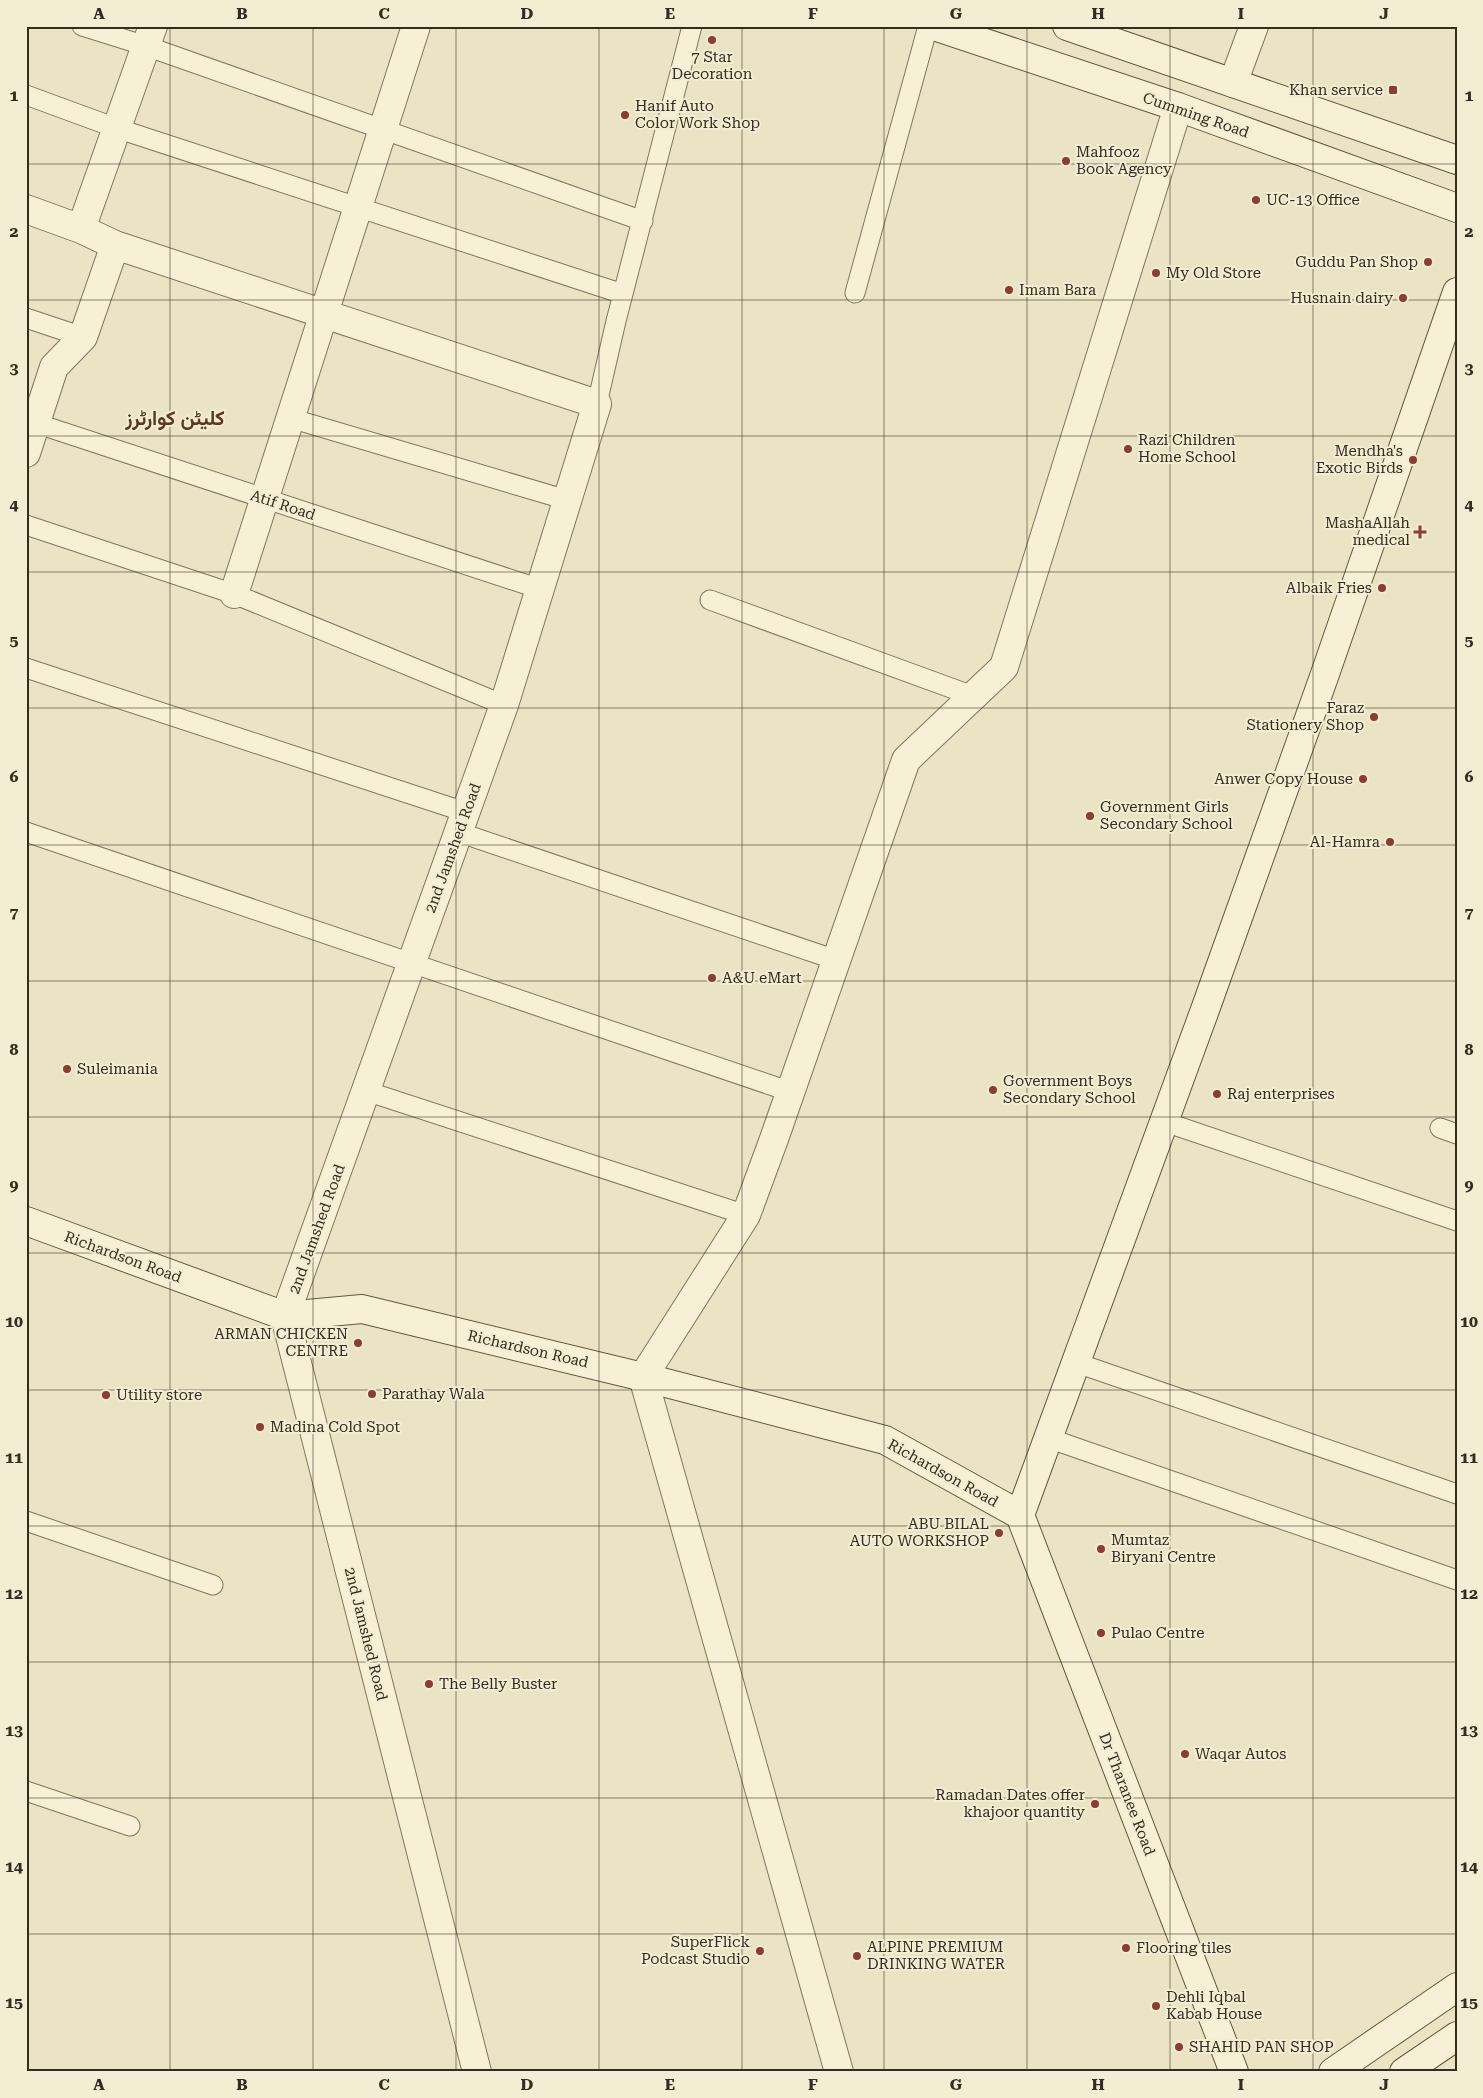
<svg xmlns="http://www.w3.org/2000/svg" width="1483" height="2098" font-family="'Roboto Serif',Vazirmatn,serif">
  <rect width="100%" height="100%" fill="#eae3c4"/>
  <g fill="none" stroke-linecap="round" stroke-linejoin="round">
    <g stroke="#83765c" stroke-width="21">
      <path id="lane" d="M82,26L146,46L643,221
        M26,95L116,128L623,294
        M855,293L928,26
        M26,318L83,337
        M597,404L616,321L692,26
        M290,418L567,500
        M26,420L540,589
        M26,525L234,594L504,705
        M710,600L973,696
        M26,668L465,812
        M26,832L791,1092
        M458,832L836,960
        M366,1091L746,1215
        M1165,1122L1457,1221
        M1440,1128L1457,1134
        M1077,1363L1457,1494
        M1048,1438L1457,1580
        M26,1521L213,1585
        M26,1791L130,1826"/>
    </g>
    <g stroke="#83765c" stroke-width="30">
      <path id="street" d="M1233,83L1254,26
        M26,209L81,229
        M115,245L597,404L504,705L285,1316L477,2072
        M26,453L54,367L83,337L115,245L81,229L153,26
        M234,594L416,26
        M839,2072L643,1377L746,1215L774,1139L906,760L1004,667L1178,107"/>
    </g>
    <g stroke="#65573f" stroke-width="30">
      <path id="secondary" d="M934,26L1178,107L1457,208
        M1067,26L1457,160
        M26,1221L285,1316L362,1309L643,1377L885,1440L1020,1515
        M1020,1515L1206,1007L1325,674L1457,292
        M1020,1515L1234,2072
        M1333,2072L1457,1987
        M1404,2072L1457,2036"/>
    </g>
    <use href="#lane" stroke="#f6f0d6" stroke-width="19"/>
    <use href="#street" stroke="#f6f0d6" stroke-width="28"/>
    <use href="#secondary" stroke="#f6f0d6" stroke-width="28"/>
  </g>
  <path fill="none" stroke="#342c1f" stroke-width="1" stroke-opacity="0.55" d="M170,26V2072M313,26V2072M456,26V2072M599,26V2072M742,26V2072M884,26V2072M1027,26V2072M1170,26V2072M1313,26V2072M26,164H1457M26,300H1457M26,436H1457M26,572H1457M26,708H1457M26,845H1457M26,981H1457M26,1117H1457M26,1253H1457M26,1390H1457M26,1526H1457M26,1662H1457M26,1798H1457M26,1934H1457"/>
  <g fill="#8d3c31" stroke="#f2edd3" stroke-width="2">
    <circle cx="712" cy="40" r="5"/>
    <rect x="1388" y="85" width="10" height="10" rx="2.5"/>
    <circle cx="625" cy="115" r="5"/>
    <circle cx="1066" cy="161" r="5"/>
    <circle cx="1256" cy="200" r="5"/>
    <circle cx="1428" cy="262" r="5"/>
    <circle cx="1156" cy="273" r="5"/>
    <circle cx="1009" cy="290" r="5"/>
    <circle cx="1403" cy="298" r="5"/>
    <circle cx="1128" cy="449" r="5"/>
    <circle cx="1413" cy="460" r="5"/>
    <path d="M1417.5 524.5h5v5h5v5h-5v5h-5v-5h-5v-5h5z"/>
    <circle cx="1382" cy="588" r="5"/>
    <circle cx="1374" cy="717" r="5"/>
    <circle cx="1363" cy="779" r="5"/>
    <circle cx="1090" cy="816" r="5"/>
    <circle cx="1390" cy="842" r="5"/>
    <circle cx="712" cy="978" r="5"/>
    <circle cx="67" cy="1069" r="5"/>
    <circle cx="993" cy="1090" r="5"/>
    <circle cx="1217" cy="1094" r="5"/>
    <circle cx="358" cy="1343" r="5"/>
    <circle cx="372" cy="1394" r="5"/>
    <circle cx="106" cy="1395" r="5"/>
    <circle cx="260" cy="1427" r="5"/>
    <circle cx="999" cy="1533" r="5"/>
    <circle cx="1101" cy="1549" r="5"/>
    <circle cx="1101" cy="1633" r="5"/>
    <circle cx="429" cy="1684" r="5"/>
    <circle cx="1185" cy="1754" r="5"/>
    <circle cx="1095" cy="1804" r="5"/>
    <circle cx="1126" cy="1948" r="5"/>
    <circle cx="760" cy="1951" r="5"/>
    <circle cx="857" cy="1956" r="5"/>
    <circle cx="1156" cy="2006" r="5"/>
    <circle cx="1179" cy="2047" r="5"/>
  </g>
  <g text-anchor="middle" dominant-baseline="central" stroke-width="4" stroke-linejoin="round" paint-order="stroke">
    <g font-size="15" fill="#342c1f" stroke="#f2edd3" text-anchor="start">
      <text x="712" y="57" text-anchor="middle">7 Star<tspan x="712" dy="17">Decoration</tspan></text>
      <text x="1383" y="90" text-anchor="end">Khan service</text>
      <text x="635" y="106">Hanif Auto<tspan x="635" dy="17">Color Work Shop</tspan></text>
      <text x="1076" y="152">Mahfooz<tspan x="1076" dy="17">Book Agency</tspan></text>
      <text x="1266" y="200">UC-13 Office</text>
      <text x="1418" y="262" text-anchor="end">Guddu Pan Shop</text>
      <text x="1166" y="273">My Old Store</text>
      <text x="1019" y="290">Imam Bara</text>
      <text x="1393" y="298" text-anchor="end">Husnain dairy</text>
      <text x="1138" y="440">Razi Children<tspan x="1138" dy="17">Home School</tspan></text>
      <text x="1403" y="451" text-anchor="end">Mendha's<tspan x="1403" dy="17">Exotic Birds</tspan></text>
      <text x="1410" y="523" text-anchor="end">MashaAllah<tspan x="1410" dy="17">medical</tspan></text>
      <text x="1372" y="588" text-anchor="end">Albaik Fries</text>
      <text x="1364" y="708" text-anchor="end">Faraz<tspan x="1364" dy="17">Stationery Shop</tspan></text>
      <text x="1353" y="779" text-anchor="end">Anwer Copy House</text>
      <text x="1100" y="807">Government Girls<tspan x="1100" dy="17">Secondary School</tspan></text>
      <text x="1380" y="842" text-anchor="end">Al-Hamra</text>
      <text x="722" y="978">A&amp;U eMart</text>
      <text x="77" y="1069">Suleimania</text>
      <text x="1003" y="1081">Government Boys<tspan x="1003" dy="17">Secondary School</tspan></text>
      <text x="1227" y="1094">Raj enterprises</text>
      <text x="348" y="1334" text-anchor="end">ARMAN CHICKEN<tspan x="348" dy="17">CENTRE</tspan></text>
      <text x="382" y="1394">Parathay Wala</text>
      <text x="116" y="1395">Utility store</text>
      <text x="270" y="1427">Madina Cold Spot</text>
      <text x="989" y="1524" text-anchor="end">ABU BILAL<tspan x="989" dy="17">AUTO WORKSHOP</tspan></text>
      <text x="1111" y="1540">Mumtaz<tspan x="1111" dy="17">Biryani Centre</tspan></text>
      <text x="1111" y="1633">Pulao Centre</text>
      <text x="439" y="1684">The Belly Buster</text>
      <text x="1195" y="1754">Waqar Autos</text>
      <text x="1085" y="1795" text-anchor="end">Ramadan Dates offer<tspan x="1085" dy="17">khajoor quantity</tspan></text>
      <text x="750" y="1942" text-anchor="end">SuperFlick<tspan x="750" dy="17">Podcast Studio</tspan></text>
      <text x="867" y="1947">ALPINE PREMIUM<tspan x="867" dy="17">DRINKING WATER</tspan></text>
      <text x="1136" y="1948">Flooring tiles</text>
      <text x="1166" y="1997">Dehli Iqbal<tspan x="1166" dy="17">Kabab House</tspan></text>
      <text x="1189" y="2047">SHAHID PAN SHOP</text>
    </g>
    <g font-size="15" fill="#342c1f" stroke="#f2edd3">
      <text transform="translate(1196 115) rotate(19)">Cumming Road</text>
      <text transform="translate(283 505) rotate(18)">Atif Road</text>
      <text transform="translate(453 848) rotate(-70)">2nd Jamshed Road</text>
      <text transform="translate(317 1229) rotate(-70)">2nd Jamshed Road</text>
      <text transform="translate(123 1257) rotate(20)">Richardson Road</text>
      <text transform="translate(528 1349) rotate(13)">Richardson Road</text>
      <text transform="translate(943 1473) rotate(29)">Richardson Road</text>
      <text transform="translate(366 1634) rotate(76)">2nd Jamshed Road</text>
      <text transform="translate(1127 1794) rotate(69)">Dr Tharanee Road</text>
    </g>
    <g font-size="20" font-weight="bold" fill="#5e3622" stroke="#f2edd3">
      <text x="175" y="418">کلیٹن کوارٹرز</text>
    </g>
  </g>
  <rect width="1483" height="2098" fill="none" stroke="#f2edd3" stroke-width="55"/>
  <rect x="28" y="28" width="1428" height="2042" fill="none" stroke="#342c1f" stroke-width="2"/>
  <g font-size="16" text-anchor="middle" font-weight="bold" fill="#342c1f">
    <text x="99" y="19">A</text>
    <text x="242" y="19">B</text>
    <text x="384" y="19">C</text>
    <text x="527" y="19">D</text>
    <text x="670" y="19">E</text>
    <text x="813" y="19">F</text>
    <text x="956" y="19">G</text>
    <text x="1098" y="19">H</text>
    <text x="1241" y="19">I</text>
    <text x="1384" y="19">J</text>
    <text x="14" y="101">1</text>
    <text x="1469" y="101">1</text>
    <text x="14" y="237">2</text>
    <text x="1469" y="237">2</text>
    <text x="14" y="374">3</text>
    <text x="1469" y="374">3</text>
    <text x="14" y="510">4</text>
    <text x="1469" y="510">4</text>
    <text x="14" y="646">5</text>
    <text x="1469" y="646">5</text>
    <text x="14" y="782">6</text>
    <text x="1469" y="782">6</text>
    <text x="14" y="918">7</text>
    <text x="1469" y="918">7</text>
    <text x="14" y="1055">8</text>
    <text x="1469" y="1055">8</text>
    <text x="14" y="1191">9</text>
    <text x="1469" y="1191">9</text>
    <text x="14" y="1327">10</text>
    <text x="1469" y="1327">10</text>
    <text x="14" y="1463">11</text>
    <text x="1469" y="1463">11</text>
    <text x="14" y="1599">12</text>
    <text x="1469" y="1599">12</text>
    <text x="14" y="1736">13</text>
    <text x="1469" y="1736">13</text>
    <text x="14" y="1872">14</text>
    <text x="1469" y="1872">14</text>
    <text x="14" y="2008">15</text>
    <text x="1469" y="2008">15</text>
    <text x="99" y="2090">A</text>
    <text x="242" y="2090">B</text>
    <text x="384" y="2090">C</text>
    <text x="527" y="2090">D</text>
    <text x="670" y="2090">E</text>
    <text x="813" y="2090">F</text>
    <text x="956" y="2090">G</text>
    <text x="1098" y="2090">H</text>
    <text x="1241" y="2090">I</text>
    <text x="1384" y="2090">J</text>
  </g>
</svg>
